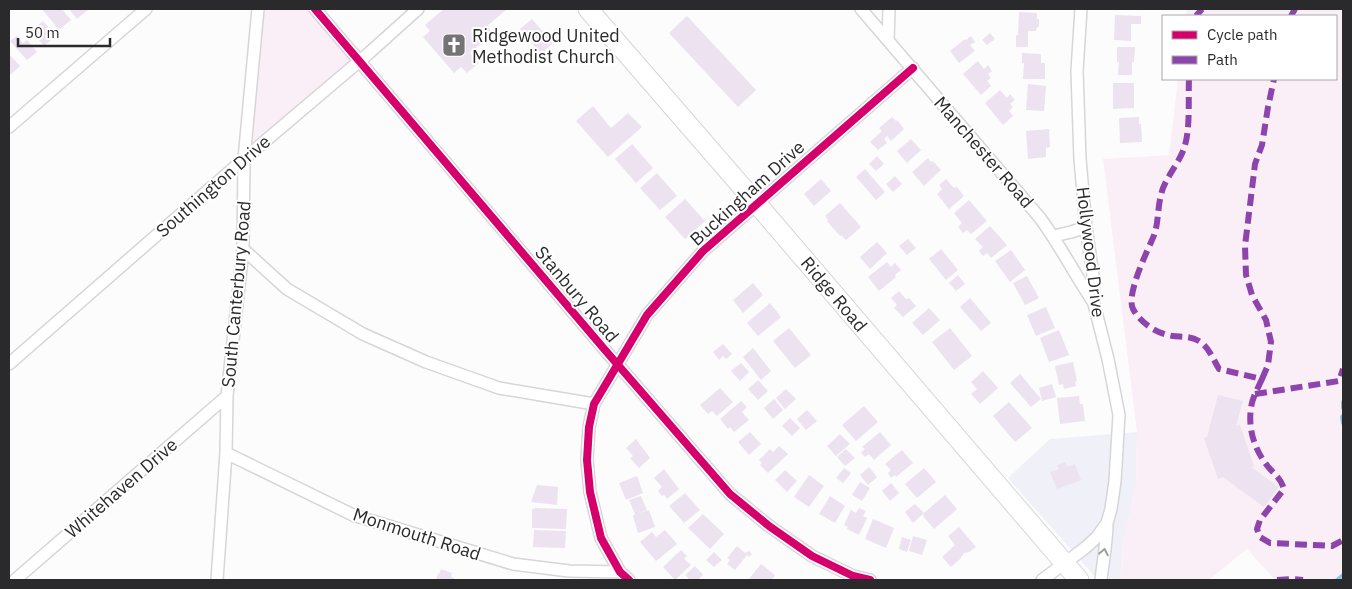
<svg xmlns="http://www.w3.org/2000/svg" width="1352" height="589" font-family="'IBM Plex Sans',sans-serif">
  <rect width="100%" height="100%" fill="#fcfcfd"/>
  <path fill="#f0f0f8" d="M1137,432L1136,485L1123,544L1120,579L1119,580H1098L1008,478L1050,439Z"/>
  <path fill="#fbeff7" d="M258,9H315L359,61L244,159Z
    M1187,9H1343V580H1275L1247,549L1209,580H1121L1120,579L1123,544L1136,485L1137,432L1103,159L1169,155L1178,79H1336V16H1186Z"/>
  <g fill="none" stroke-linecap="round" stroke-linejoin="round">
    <path stroke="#8ec5e4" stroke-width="4" d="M1343,402V408
      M1343,416L1342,417L1343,423
      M1337,580L1343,575"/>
  </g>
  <path fill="#ece2f0" d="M42,9H62L71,20L59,30Z
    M69,9H89L77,19Z
    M444,9H448L449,10L451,9H507L487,26L493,33L470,53L479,63L467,73L461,67L454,73L423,37L430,31L425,25Z
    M1019,12L1037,13V19H1039V27H1037L1036,31H1028V47H1016V35H1018Z
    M1115,15L1141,16V24H1131V41L1114,40Z
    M687,16L756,90L738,107L669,33Z
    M532,19L553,43L541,54L520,29Z
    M43,21L56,36L44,46L31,31Z
    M990,33L995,39L987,45L982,40Z
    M17,36L23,43L27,40L37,52L27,60L10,41Z
    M971,36L975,42L970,45L975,51L959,63L950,51L965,39L966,40Z
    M1117,47H1135L1134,62H1132V75H1118L1119,62H1117Z
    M1022,53L1041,54V63H1045V79H1023L1024,63H1022Z
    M10,55L20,66L10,75L9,74V57Z
    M978,61L984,69L988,65L992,71L988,74L991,78L987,81L991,86L981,95L963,74Z
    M1113,83H1134V108L1113,109Z
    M1028,84L1046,86L1044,111L1026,110Z
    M1000,90L1007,98L1010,94L1015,100L1010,104L1013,107L1009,111L1013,116L1003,125L985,103Z
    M593,106L611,128L628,113L642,127L608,157L576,121Z
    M892,117L896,121L897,120L904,129L891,141L887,136L884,139L887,143L878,150L870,142L882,131L879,128Z
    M1139,117V124H1141L1142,142L1120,143L1119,118Z
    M1049,129L1050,147L1046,148V157L1028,159L1026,131Z
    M911,139L921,150L907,163L897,151Z
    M632,144L653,168L636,183L615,159Z
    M877,156L884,164L876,171L869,164Z
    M928,158L931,162L933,161L941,170L924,186L912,172Z
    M865,169L885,192L876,200L856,177Z
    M657,173L677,196L660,210L640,188Z
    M895,176L902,184L893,192L886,184Z
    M821,179L831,191L814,206L804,194Z
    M946,179L954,188L957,187L964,196L949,209L937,194L942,189L939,185Z
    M685,199L705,221L685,239L665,217Z
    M969,200L987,221L971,234L967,230L963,233L958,227L962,223L954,213Z
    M840,203L861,227L846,240L841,235L840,236L827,221L828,220L825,216Z
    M990,226L1007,245L991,258L987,253L983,256L979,251L983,247L975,239Z
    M908,239L916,248L907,255L899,246Z
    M877,242L887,253L870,269L860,257Z
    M941,249L958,270L946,280L929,259Z
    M1011,250L1025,270L1010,282L995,261Z
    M887,262L891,267L895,263L901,270L895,275L896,277L879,291L868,277Z
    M958,275L965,284L956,291L949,283Z
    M1027,276L1039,298L1025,305L1013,283Z
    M753,283L763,295L743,313L733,300Z
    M899,291L906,299L909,298L916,306L903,317L894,308L897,305L891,298Z
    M970,298L991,323L981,331L960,307Z
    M770,303L781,317L758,336L747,323Z
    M1046,307L1055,328L1036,336L1027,315Z
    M929,308L940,320L923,335L912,323Z
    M789,328L811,355L795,368L773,341Z
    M950,328L972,356L954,370L932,342Z
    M1059,330L1069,355L1049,362L1040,338Z
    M723,344L732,354L726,359L723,356L719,360L713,352Z
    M753,348L771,371L761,380L743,357Z
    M1073,362L1077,381L1075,382L1076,386L1064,389L1063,384L1059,385L1055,366Z
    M741,363L749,372L740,381L731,371Z
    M983,371L998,388L980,404L971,394L977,389L971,382Z
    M1020,374L1041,399L1031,407L1010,383Z
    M758,380L768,391L758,400L748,389Z
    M1052,384L1056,397L1042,401L1039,388Z
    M720,388L733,402L717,416L712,411L708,414L700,405Z
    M786,389L796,399L785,409L776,398Z
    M1218,395L1243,401L1236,426L1240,425L1254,466L1251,467L1279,487L1264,507L1223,477L1218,479L1204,438L1207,437Z
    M1079,396L1080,404H1083L1085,421L1060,424L1057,398Z
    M774,399L783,410L773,419L764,408Z
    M741,401L747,407L742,412L749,420L734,432L730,427L728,429L720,419Z
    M1009,402L1032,428L1015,442L993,416Z
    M864,406L878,422L856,441L842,425Z
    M807,410L817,421L806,430L797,419Z
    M790,418L800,428L792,436L782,426Z
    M750,432L761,444L749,455L738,442Z
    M880,432L891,445L874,460L869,454L865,457L861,453L865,449L862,447Z
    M840,434L850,444L836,456L827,446Z
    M636,439L650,458L639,468L630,458L633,456L626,448Z
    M779,446L788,454L768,473L760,465L762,463L759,460L770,449L773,452Z
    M846,449L855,458L845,466L837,457Z
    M902,450L913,463L896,477L895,475L891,478L888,473L891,470L885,464Z
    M1065,462L1068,467L1075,464L1081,480L1057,489L1050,472L1059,469L1057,465Z
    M869,467L877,477L868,485L860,475Z
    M844,468L851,473L843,483L836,478Z
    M924,468L936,482L917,498L905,484Z
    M664,469L679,489L667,499L664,495L662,496L658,491L662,487L654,478Z
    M785,470L797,481L787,492L775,480Z
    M809,475L824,486L809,507L794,497Z
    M637,476L643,493L626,500L619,483Z
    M860,482L870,488L862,501L852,495Z
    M891,483L899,493L890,501L882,491Z
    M537,485L558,487L557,505L531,502Z
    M685,493L700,510L684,523L669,506Z
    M945,495L957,509L934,529L923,516L924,513Z
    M641,496L647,510L636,514L649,510L655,527L638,533L633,516L635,514L629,500Z
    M830,496L845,506L835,523L819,514Z
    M915,504L924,513L913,523L905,512Z
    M536,508L567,509L566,529L532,528V509Z
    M859,508L866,511L863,516L867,518L859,535L847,529L848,527L844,525L851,510L856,513Z
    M703,514L724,534L710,549L688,528Z
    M873,519L894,528L886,548L865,539Z
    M959,527L976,547L969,552L964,553L960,559L951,567L942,557L955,545L948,536Z
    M534,530L566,531L565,548L533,547Z
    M665,530L677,544L656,561L640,542L652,532L656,537Z
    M913,536L927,540L922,555L909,551Z
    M902,537L911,540L907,552L899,549Z
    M737,546L745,553L749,551L752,554L749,557L747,555L735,570L727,564L730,560L727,558Z
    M681,550L687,556L684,559L691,565L675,580L663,567Z
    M714,552L722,560L714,567L706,560Z
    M761,564L775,575L772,580H748Z
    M695,566L703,575L698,580H690L685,575Z
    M441,569L452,573L451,577L454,578V580H436L438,573L439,574Z"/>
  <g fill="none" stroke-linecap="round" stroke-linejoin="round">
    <g stroke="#d6d6d8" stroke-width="14">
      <path id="minor" d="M315,9L605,350L730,494L769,526L812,556L853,576L870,580
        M861,9L1040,218C1060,245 1075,275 1094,303
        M888,40L889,9
        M9,127L146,9
        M1054,236L1071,232L1086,227
        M243,249L287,289L363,334L426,362L499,388L594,404
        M9,364L244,159L369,53L418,9
        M226,453L353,515L513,564L569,571L620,572
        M15,580L227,396
        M217,580L226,453L227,396L243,249L244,159L258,9
        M629,580L620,572L601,538L590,492L587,460L589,427L594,404L647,315L703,251L913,68
        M1042,580L1085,548L1097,537L1107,523L1111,509L1115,481L1119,415L1108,359L1094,304L1093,275L1086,227L1080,159L1077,71L1081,9
        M1101,580C1103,561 1107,542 1107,523"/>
    </g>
    <g stroke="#d6d6d8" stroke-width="21">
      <path id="primary" d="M588,9L757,204L1079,580"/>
    </g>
    <use href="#minor" stroke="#fff" stroke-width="11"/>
    <use href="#primary" stroke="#fff" stroke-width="19"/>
    <path stroke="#8e44ad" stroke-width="6" stroke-dasharray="12 6" stroke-linecap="butt" d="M1196,16L1202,9
      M1291,16L1295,9
      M1189,79C1188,99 1191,132 1183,151C1177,166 1164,180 1161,195C1157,210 1159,226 1152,240C1146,254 1126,295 1133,309C1141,324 1158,334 1173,336C1182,337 1190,336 1199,341C1209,347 1213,359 1219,369L1262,379C1258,388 1252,398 1251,408C1248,428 1254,448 1266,464C1273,474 1280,476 1284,489L1260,520L1257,529L1260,537L1270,543L1314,545L1332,546L1343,540
      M1262,379L1268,365L1271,342L1266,320L1252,295L1246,275L1245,246L1255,164L1262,145L1268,107L1274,79
      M1255,394L1339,381L1343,369
      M1277,580L1293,579L1303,580"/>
    <g stroke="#fff" stroke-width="11">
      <path id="cycleway" d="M315,9L605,350L730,494L769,526L812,556L853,576L870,580
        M629,580L620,572L601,538L590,492L587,460L589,427L594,404L647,315L703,251L913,68"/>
    </g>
    <use href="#cycleway" stroke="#d6006c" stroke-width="8"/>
  </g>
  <defs><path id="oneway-chevron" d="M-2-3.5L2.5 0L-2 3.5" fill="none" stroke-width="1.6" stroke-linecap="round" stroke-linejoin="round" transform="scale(1.25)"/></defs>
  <use stroke="#9f9fa0" href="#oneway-chevron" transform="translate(1104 552) rotate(-79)"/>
  <defs>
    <g id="church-square" transform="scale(1.25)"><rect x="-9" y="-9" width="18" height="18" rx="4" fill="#747375" stroke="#fff"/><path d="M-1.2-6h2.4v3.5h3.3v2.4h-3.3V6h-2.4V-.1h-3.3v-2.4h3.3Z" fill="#fff"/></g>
  </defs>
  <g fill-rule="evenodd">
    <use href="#church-square" x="454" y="45"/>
  </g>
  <g text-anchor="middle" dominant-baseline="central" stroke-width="4" stroke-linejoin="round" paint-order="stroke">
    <g font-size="18" fill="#2a292c" stroke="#fff" text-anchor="start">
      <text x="472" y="35">Ridgewood United<tspan x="472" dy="21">Methodist Church</tspan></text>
    </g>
    <g font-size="18" fill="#2a292c" stroke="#fff">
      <text transform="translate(984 152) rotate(49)">Manchester Road</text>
      <text transform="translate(213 186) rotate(-41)">Southington Drive</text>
      <text transform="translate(747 193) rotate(-42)">Buckingham Drive</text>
      <text transform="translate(1091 252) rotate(83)">Hollywood Drive</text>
      <text transform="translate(236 294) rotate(-85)">South Canterbury Road</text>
      <text transform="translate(577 294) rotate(50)">Stanbury Road</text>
      <text transform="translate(834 294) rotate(50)">Ridge Road</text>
      <text transform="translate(121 488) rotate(-41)">Whitehaven Drive</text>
      <text transform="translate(417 534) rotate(18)">Monmouth Road</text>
    </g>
  </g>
  <rect width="1352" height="589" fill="none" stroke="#2a292c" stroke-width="20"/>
  <rect x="1162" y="15" width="175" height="65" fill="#ffffff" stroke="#aaa9ab"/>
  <rect x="1172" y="31" width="25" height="8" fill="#d6006c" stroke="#aaa9ab"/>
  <text x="1207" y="40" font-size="15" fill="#2a292c">Cycle path</text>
  <rect x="1172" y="56" width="25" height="8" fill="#8e44ad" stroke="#aaa9ab"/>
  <text x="1207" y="65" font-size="15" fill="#2a292c">Path</text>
  <path d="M18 38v8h92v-8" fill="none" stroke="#2a292c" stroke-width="2.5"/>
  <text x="25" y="38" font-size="15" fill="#2a292c" stroke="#ffffff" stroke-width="4" paint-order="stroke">50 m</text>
</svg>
